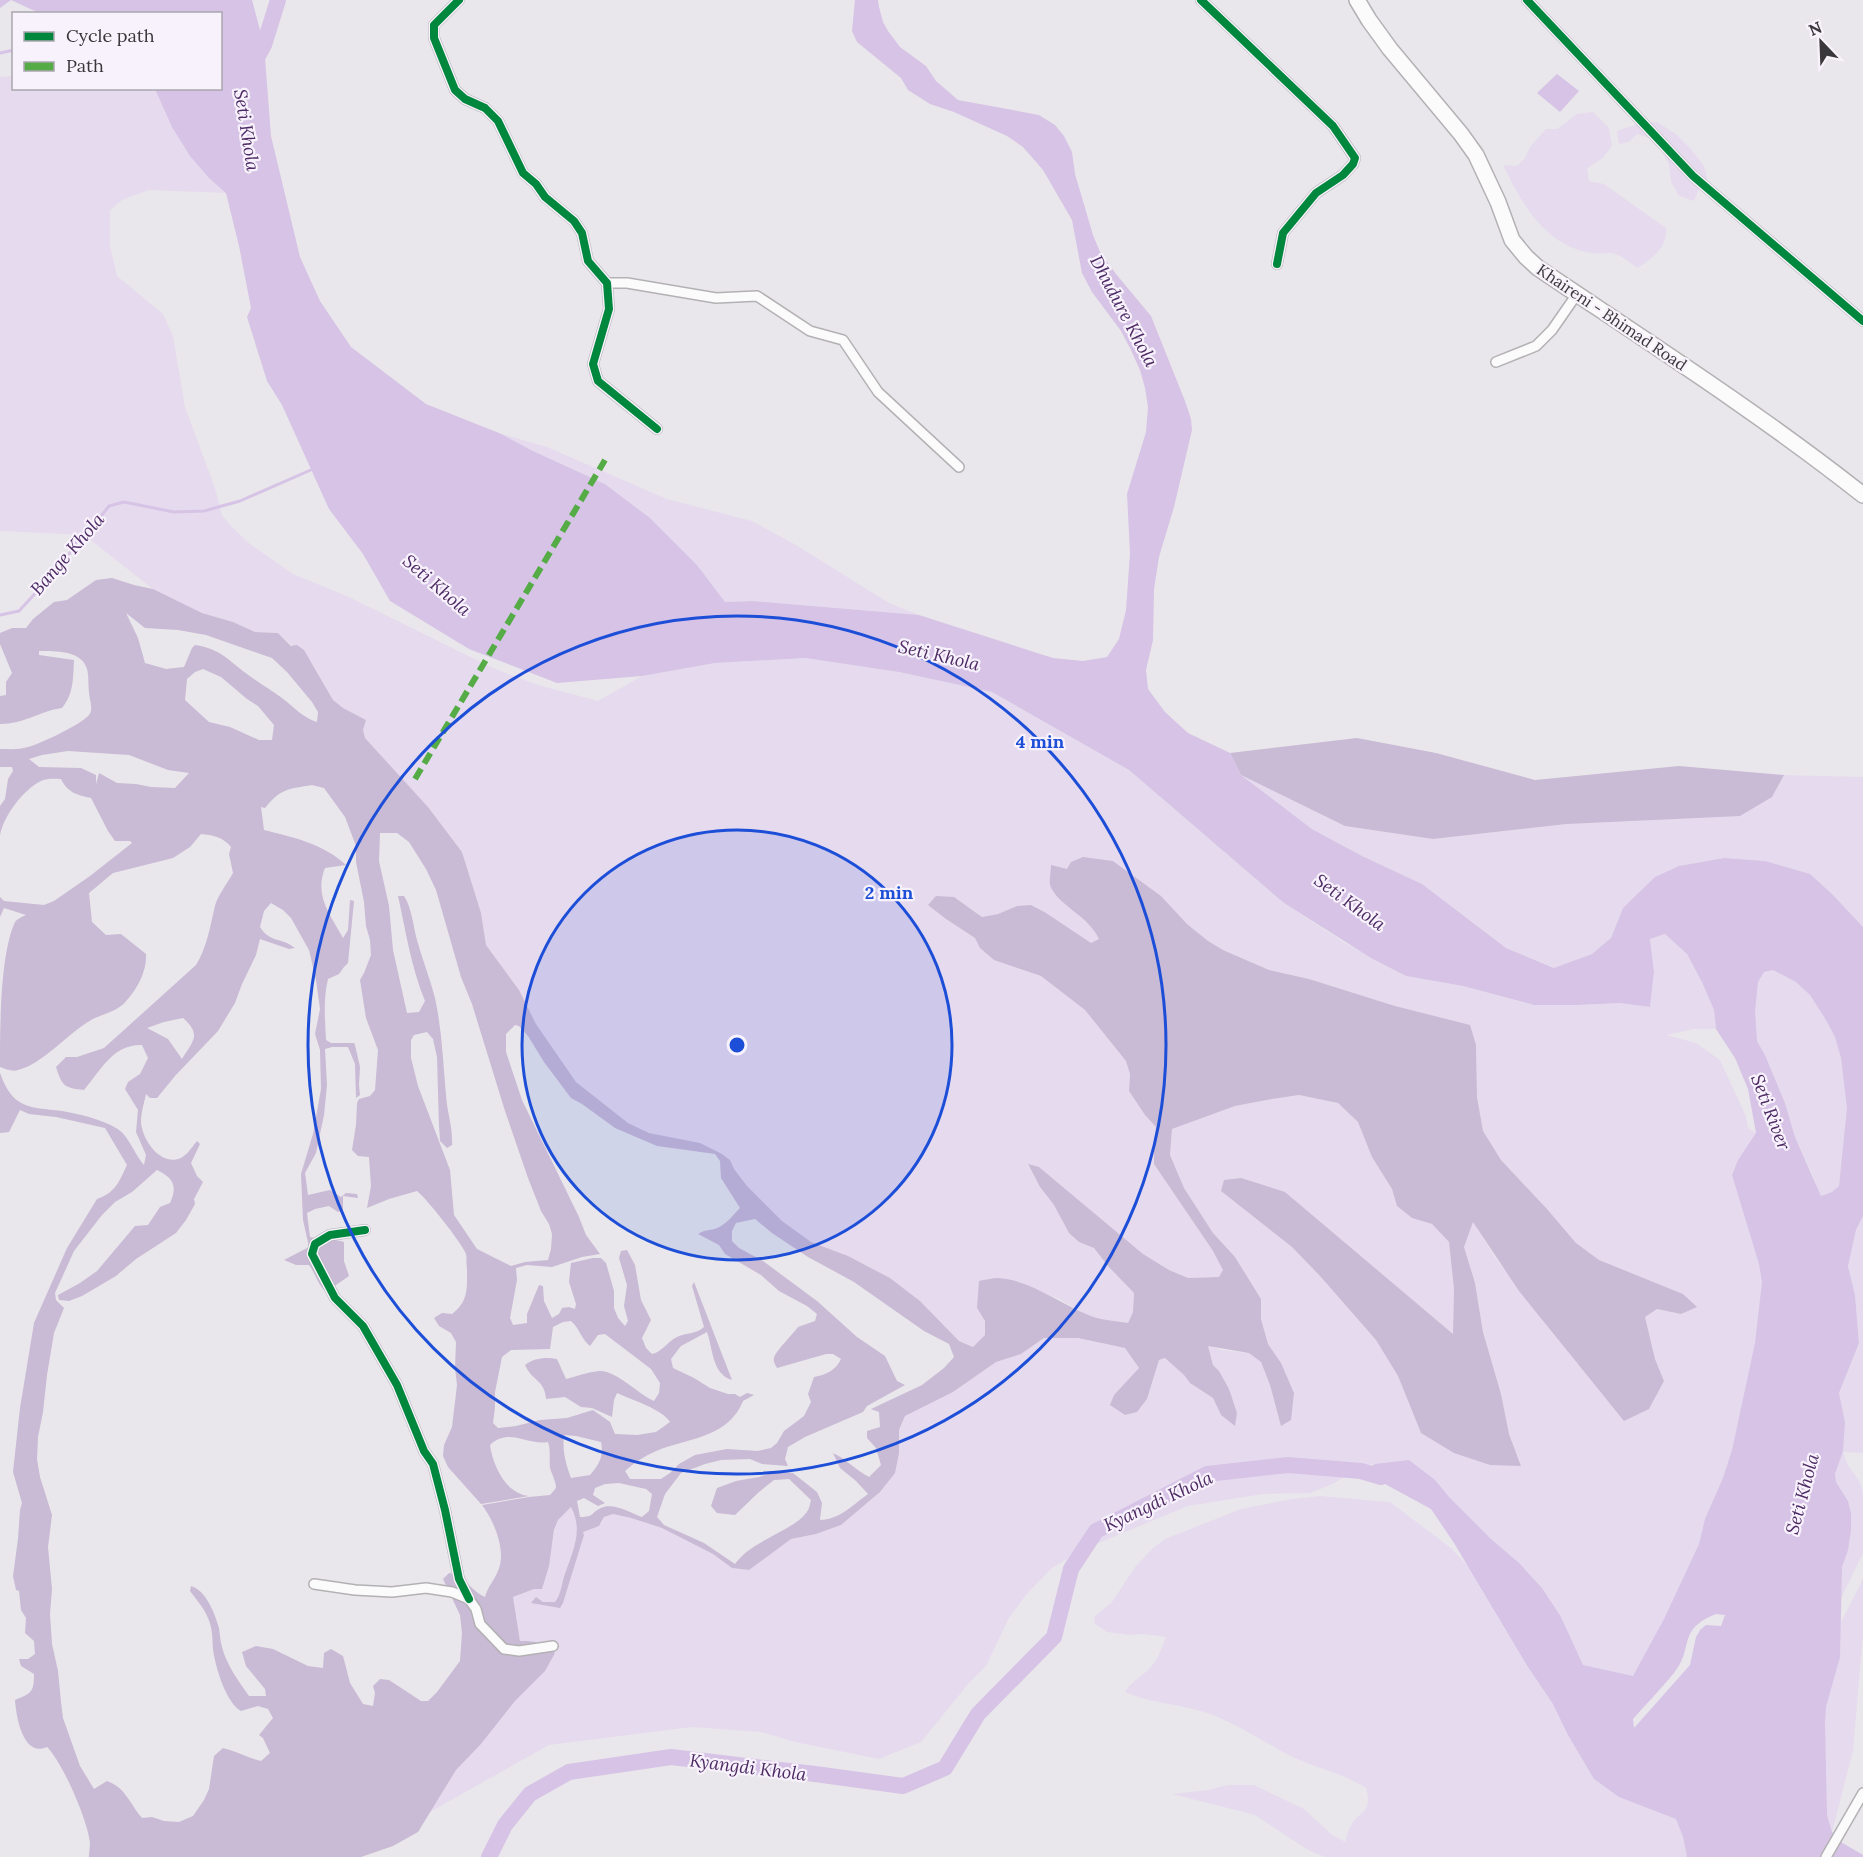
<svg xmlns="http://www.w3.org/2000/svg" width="1863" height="1857" font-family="Lora,serif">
  <rect width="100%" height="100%" fill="#e9e7eb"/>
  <path fill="#e6dbee" d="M13,76L14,88L217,89L226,193L149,190L122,200L110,210V246L117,276L163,314L173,336L185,407L215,488L222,515L231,526L250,544L293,574L349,597L493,668L538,685L598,701L642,676L715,663L805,658L899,672L992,692L1129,770L1284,903L1345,943L1406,976L1463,986L1534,1005H1578L1620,1003L1650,1007L1654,972L1650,939L1665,934L1687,954L1703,982L1714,1010L1716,1029H1694L1667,1035L1696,1043L1720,1060L1746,1116L1748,1128L1756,1133L1785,1191L1751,1422L1633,1719L1524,1603L1396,1469L1375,1464L1361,1466L1333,1484L1310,1493L1263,1494L1188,1506L1084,1549L1052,1568L1025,1596L1009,1618L986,1666L969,1683L921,1742L879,1759L795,1742L761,1732L692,1727L549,1745L430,1812L456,1770L481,1744L515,1701L520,1641L513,1597L534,1589C539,1576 547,1562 551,1549C557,1527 551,1523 572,1507C584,1536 571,1553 563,1580C561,1589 560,1595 555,1602H531L563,1603L584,1535L583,1532L602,1523L604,1517L613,1514L631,1518L662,1528L713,1554L732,1568L749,1570L791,1539L816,1534L841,1525L880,1492L899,1453V1430L905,1416L953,1392L996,1362L1021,1354L1044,1338H1078L1125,1348L1139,1368L1128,1380L1124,1415L1137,1412L1147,1399L1159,1360L1166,1358L1184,1375L1190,1383L1213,1398L1221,1415L1234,1425L1237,1413L1219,1371L1213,1365L1207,1345L1222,1350L1249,1353L1261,1362L1270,1385L1281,1425V1364L1268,1344L1261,1319V1299L1235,1257L1213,1233L1184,1188L1170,1155L1172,1129L1235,1106L1272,1099L1299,1095L1338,1103L1358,1122L1372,1157L1392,1189L1397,1206L1412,1218L1432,1224L1449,1242L1454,1289L1453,1334L1285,1192L1221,1191L1292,1247L1320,1276L1376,1340L1398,1376L1421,1433L1490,1465H1521L1509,1434L1501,1394L1483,1332L1475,1283L1464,1247L1473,1221L1495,1257L1577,1363L1598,1387L1664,1381L1655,1359L1645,1317L1657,1309L1681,1314L1683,1294L1599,1260L1576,1243L1547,1209L1501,1160L1483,1132L1477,1097L1476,1045L1395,1006L1309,979L1269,970L1223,950L1208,941L1187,924L1161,896L1113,861L1060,899L1094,929L1099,939L1091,943L1069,929L1017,906L999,914L982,917L971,908L928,905L946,919L975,938L980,948L994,960L1041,976L1085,1010L1126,1061L1130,1074L1129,1091L1145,1115L1156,1127L1154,1142V1164L1213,1251L1223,1269L1220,1277L1188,1278L1169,1270L1143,1254L1039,1167L1028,1165L1040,1187L1054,1205L1069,1233L1079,1242L1094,1248L1108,1266L1134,1293L1133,1312L1128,1323L1108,1321L1087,1315L1059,1299L1012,1280L977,1308L985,1321V1335L974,1347L959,1341L920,1301L890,1278L848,1256L811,1242L782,1221L747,1186L734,1169L730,1160L722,1154L649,1133L628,1123L576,1082L536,1024L519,990L486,945L481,913L462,852L428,807L365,738L363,730L366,720L343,708L333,700L312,663L278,633L255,632L233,622L202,613L173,600L153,589L84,535L0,531V77Z
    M1593,112L1609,128L1612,146L1603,158L1587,168L1589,181L1604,184L1666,228C1668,247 1652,259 1637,268C1628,261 1621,254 1609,253C1601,253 1594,254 1586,252C1543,242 1521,202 1503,165L1517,166L1525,158L1530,147L1546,129H1557L1577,114Z
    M1643,122H1657L1676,134L1691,149L1704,166L1708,183L1698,191L1694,201L1679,196L1671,182L1669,165L1662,151L1649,138L1637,134L1629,142L1619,144L1617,131Z
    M499,433L547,447L667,499L752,521L796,545L889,603L919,615L752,601L725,602L697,565L650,518L605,484L533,451Z
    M1241,775L1345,826L1433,839L1567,824L1772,797L1784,775L1863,777V927L1833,895L1765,861L1724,858L1680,866L1623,908L1611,938L1592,954L1555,968L1506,948L1422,884L1362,856L1312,829Z
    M1698,901L1833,953L1848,1108L1839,1186L1832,1192L1820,1196L1813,1176L1795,1137L1785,1103L1765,1055L1757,1041Z
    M1863,1216V1453L1843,1452L1848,1465L1860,1482L1863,1493V1553L1834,1613L1831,1498L1845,1422L1839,1393L1859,1343L1855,1295L1848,1266L1856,1230Z
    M1320,1496L1390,1502L1451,1548L1490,1590L1676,1819L1683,1837L1687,1857H1325L1308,1850L1255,1815L1172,1794L1208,1790L1228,1785H1254L1304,1809L1331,1834L1345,1842C1347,1837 1348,1831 1350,1827C1359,1810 1373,1814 1366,1788C1344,1774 1320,1769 1297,1759C1268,1745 1241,1726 1210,1714C1183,1704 1151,1704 1125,1692C1132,1681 1138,1679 1147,1671C1157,1662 1161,1650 1166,1637L1144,1634L1129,1635L1107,1632L1095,1624L1094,1617L1112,1602L1135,1567L1152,1549L1165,1539L1241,1509L1292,1499Z
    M1863,1579V1633L1853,1751L1832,1832L1839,1841L1863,1855V1857H1845L1752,1768L1840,1624Z"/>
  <path fill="#c9bad5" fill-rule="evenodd" d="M112,578L134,585L153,589L202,613L233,622L255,632L278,633L291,646L297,645L304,650L333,700L343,708L366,720L363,730L365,738L428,807L462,852L481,913L486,945L519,990L536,1024L576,1082L628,1123L649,1133L700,1143L722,1154L730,1160L734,1169L747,1186L782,1221L811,1242L848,1256L890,1278L920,1301L959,1341L973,1347L985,1335V1321L977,1308L979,1281C985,1280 992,1278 998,1278C1027,1279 1060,1303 1086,1314C1099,1320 1114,1321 1128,1323L1133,1312L1134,1293L1108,1266L1094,1248L1079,1242L1069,1233L1054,1205L1040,1187L1028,1164L1039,1167L1143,1254L1169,1270L1188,1278L1219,1277L1223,1270L1213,1251L1154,1164V1142L1156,1127L1145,1115L1129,1091L1130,1074L1126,1061L1085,1010L1041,976L994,960L980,948L975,938L946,919L928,905L936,896L954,897L982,917L998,914L1017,906L1031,905L1046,913L1091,943L1099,939C1089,916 1057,905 1050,885C1049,880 1051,871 1051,865L1067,869L1071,862L1083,857L1113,861L1161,896L1187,924L1208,941L1223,950L1269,970L1309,979L1395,1006L1470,1025L1476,1045L1477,1097L1483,1131L1501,1160L1547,1209L1576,1243L1599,1260L1683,1294L1697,1307L1681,1314L1657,1309L1645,1317L1655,1359L1664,1381L1649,1409L1624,1421L1519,1291L1473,1222L1464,1247L1475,1283L1483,1332L1501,1394L1509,1434L1521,1466L1490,1465L1454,1453L1421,1433L1398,1376L1376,1340L1320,1276L1292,1247L1221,1191L1224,1180L1241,1178L1285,1192L1453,1334L1454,1289L1449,1242L1432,1224L1412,1218L1397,1206L1392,1189L1372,1157L1358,1122L1338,1103L1299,1095L1272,1099L1235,1106L1172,1129L1170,1155L1184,1188L1213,1233L1235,1257L1261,1299V1319L1268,1344L1281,1363L1294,1393L1291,1420L1281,1426L1270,1385L1261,1362L1249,1353L1208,1346L1213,1365L1219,1371L1229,1389L1237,1413L1235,1426L1221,1415L1213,1398L1190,1383L1184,1375L1165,1358L1159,1360L1147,1399L1137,1412L1125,1415L1110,1405L1114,1395L1139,1368L1125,1348L1078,1338H1044L1021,1354L996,1362L953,1392L905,1416L899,1430V1453L895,1473L880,1492L841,1525L816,1534L791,1539L749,1570L732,1568L713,1554L662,1528L631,1518L613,1514L604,1517L599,1526L583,1532L584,1535L563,1603L560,1608L531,1603L536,1597L543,1602H555C560,1595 561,1589 563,1580C570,1556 585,1533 571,1507L558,1520L554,1530L549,1566L542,1589H534L513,1597L520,1641C538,1641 542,1643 555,1653L545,1671L515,1701L481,1744L456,1770L418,1832L393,1846L361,1857H89C89,1852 90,1847 90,1843C88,1821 63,1763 47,1747C23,1758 16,1716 15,1700C31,1693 34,1693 34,1674L21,1666L19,1659H28L35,1654L34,1641L25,1633L26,1618L21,1610L19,1591L16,1590L13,1576L18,1539L20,1510L22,1503L13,1472L20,1408L34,1323L67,1248L97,1199C115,1193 119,1182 127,1165L105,1128L56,1117L29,1114L20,1110L9,1132L0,1133V1073C13,1109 28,1107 62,1111C79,1114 101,1119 116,1128C129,1135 134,1154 144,1165L146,1155L136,1132L138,1110L125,1089L128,1082L140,1074L148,1058L142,1045C113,1044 101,1070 84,1090C64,1088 62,1086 56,1067L66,1057H77L104,1048L196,965C207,947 210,927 215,906C217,897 228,882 233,873L229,854L231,847C223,837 213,835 201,834L190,847L173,858L113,873L89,893L92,922L106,935L121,934L146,954C147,970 138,988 127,1000C118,1012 104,1013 91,1020C68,1033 43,1064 18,1070C12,1072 6,1069 0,1067C0,1028 0,954 15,922C17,919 22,917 26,915L4,908L0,917V897L4,901L44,905L54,901L90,876L132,843L130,841H115L108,831L91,798C77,795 68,793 61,779C55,779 47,778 41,781C23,790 4,815 0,835V806L5,799L8,779L13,771L12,767H0V749C9,749 19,750 28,747C40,744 82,724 89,715C94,709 89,699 89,692C88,684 89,676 87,669C82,650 54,651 39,651V655L74,660C73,677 74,694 62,708C40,711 24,724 0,724V696L6,695V682L12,673L0,644V633L12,628H26L33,619L54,602L67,600L96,580ZM126,613L145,628L178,630L206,635L272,658L287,672L312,702L318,712L317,722C303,718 294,707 282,698C271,690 259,683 247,674C228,660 221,649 195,645L192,648L184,667L166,669L145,663L138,638ZM203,669L221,677L247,699L258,706L274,725L272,740H259L230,727L209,722L185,700L187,679L195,672ZM68,751L129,755L168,770L189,773L175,788L151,787L136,784L117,783L99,773L96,784V775L81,768L39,767L29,759L42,755ZM312,785L324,788L345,817L356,846V862L364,902L366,926L370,940L371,955L364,973L360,980L366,1018L378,1050L375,1090L370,1096L359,1099L357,1103L356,1125L352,1150L358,1156L369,1157L371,1186L367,1208L389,1199L417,1191C427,1199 462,1243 466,1254C467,1258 466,1264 467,1268C467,1288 469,1301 452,1314L442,1313L434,1318L439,1326L451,1333L456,1342L455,1368L457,1385L452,1427L444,1445L443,1456L448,1467L481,1504L529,1496C506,1494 493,1466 490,1445C509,1427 527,1446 548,1442C551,1451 549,1459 550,1468C552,1475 556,1481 556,1488L550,1495L529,1497L482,1505C494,1521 507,1551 498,1571C494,1581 488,1586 485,1597C471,1591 464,1575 449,1573L443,1579L460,1615L462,1633L460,1661L437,1692L428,1701H421L389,1680L380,1679L373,1686L375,1693L373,1706L363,1704L350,1683L343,1656L331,1649L324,1653L323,1668L308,1666L273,1649L256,1646L242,1652L246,1666L265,1689L266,1696H249C239,1682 226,1664 222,1647C220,1641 220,1634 219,1628C215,1614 206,1590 191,1586L190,1591C196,1599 204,1608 208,1618C213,1630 212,1637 213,1649C215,1666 226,1703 241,1711L258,1706L268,1709L273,1718L259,1735L263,1738L270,1753L261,1761C248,1758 236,1751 223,1748L214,1756L209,1789L204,1800L193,1816L179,1822L164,1821L152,1817L142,1818C130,1804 126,1788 107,1781L94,1789L80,1766L63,1718L61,1702L58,1671L52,1644L50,1614L52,1589L48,1547L52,1515L40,1477L37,1459L38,1437L43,1412L47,1375L54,1333L64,1308L56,1300L55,1293L74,1251L102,1215L115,1202L132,1192L157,1170C173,1178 178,1185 170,1203L160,1207L148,1225L135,1226L97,1271L80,1283L58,1295L59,1300L69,1301L82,1296L116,1276L136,1259L176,1233L186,1220L195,1204L194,1199L203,1182L197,1176L191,1163L200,1144L197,1141C192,1147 188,1154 181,1158C161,1167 142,1140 141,1122C141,1113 144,1103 146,1094L150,1098H157L175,1076L218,1031L235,1003L242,984L256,955L260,939L289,949L295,948C281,937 270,943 260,927L264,911L271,903L283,910L291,918L309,950L316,980L320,1009L315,1034L320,1050L321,1089L313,1134L301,1174L303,1220L309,1247L284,1260L296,1265H309C315,1273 318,1285 326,1292L349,1276L344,1261V1242C332,1238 322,1240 310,1237L307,1213L315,1209L329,1206L338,1212L343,1210V1196L358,1198L357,1194L346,1193L341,1197L330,1190L308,1195L305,1173L316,1153L324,1115L327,1085L325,1049L332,1047H348L355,1064L356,1098L360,1095L359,1085L360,1067L355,1045L354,1043H331L326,1040C325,1019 323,999 328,979L339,974L344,967L348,963L354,901L350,900L348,930L343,938C330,914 314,896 325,868L346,865C324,844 292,837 264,830L261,807L265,808C281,788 289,789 312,785ZM380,833H397L409,842L426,869L436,890L461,977L472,1004L505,1111L528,1178L541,1211L549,1224L552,1234L551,1249L548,1260L525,1262L511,1266L477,1249L454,1215L450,1170L418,1086L411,1058V1040L414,1035L427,1032L433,1039L437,1057L439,1126L440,1141L447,1148L452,1145C453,1128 447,1112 446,1095C443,1062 442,1030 435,998C430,978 422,959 417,940C413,926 412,908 404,896H398C406,932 411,967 425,1001L419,1012L407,1013L393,950L389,906L379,861ZM183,1018C202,1035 193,1041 182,1059L168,1039L147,1028L164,1022ZM515,1025L519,1026L528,1036L544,1062L571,1098L582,1104L615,1128L657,1146L715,1154L720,1161L721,1178L740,1208C734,1214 728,1222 721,1226C714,1231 705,1229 698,1234L719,1245L725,1254L761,1275L779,1291L807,1306L817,1314L815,1321L798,1327C793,1334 774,1353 774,1358C773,1362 775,1364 777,1368L826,1354H833L841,1359C836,1370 826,1375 814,1377L808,1394L811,1402L804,1416L784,1431L777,1443L771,1448L758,1451L727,1449L695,1455L679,1464L670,1473L661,1479H630L625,1471C636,1461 648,1454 661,1449C692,1438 729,1436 743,1401L754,1395L747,1393L740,1397L735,1394H728L710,1388L694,1378L673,1368L671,1359L681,1346L707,1332C713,1349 712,1374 732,1380L694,1282L692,1286L704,1327C695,1335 687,1332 677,1337C667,1342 662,1352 652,1354L646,1348L642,1338L651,1320L641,1300L635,1265L627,1250L621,1251L619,1258L627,1285L624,1306L628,1321L625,1326L618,1318L614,1308V1291L606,1263L601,1258H593L571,1263L569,1282L576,1304L575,1309L569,1307L562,1308L559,1314L552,1318L544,1301L543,1286L539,1285L527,1314V1323L513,1325L510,1318L517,1280L516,1268L527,1265L552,1267L582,1257L600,1254L586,1235L579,1217L522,1100L506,1052V1034ZM755,1219L772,1233L808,1257L854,1282L924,1331L949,1344L954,1357L944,1368L922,1385L871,1409L879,1412L880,1427L867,1431V1438L876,1448L881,1465L869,1477C856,1470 846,1459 833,1453L840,1468L856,1481L868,1494C854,1504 839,1520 820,1520L822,1503L817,1492L793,1473L778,1471L759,1477L736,1481L717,1488L711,1506L717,1513L735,1515L759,1492L774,1480L789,1479L811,1500C810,1503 810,1507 808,1510C797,1530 751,1540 735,1564L704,1543L664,1525L657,1517L665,1494L681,1473L705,1464L721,1460L750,1459L762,1464L788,1466L785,1459L788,1447L805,1437L863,1412L867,1406L905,1385L897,1381L885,1356L857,1337L817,1301L763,1261L739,1248L732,1241V1231L736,1223ZM571,1321C580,1329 581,1339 590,1346L598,1335L605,1334L651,1369L660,1383L659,1393L654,1401C638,1394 616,1370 599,1371C588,1372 577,1376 566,1379L557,1359C546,1357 534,1358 525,1365C532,1381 545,1380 546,1399L565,1397L581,1407L592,1408L612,1417L614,1400L617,1393C632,1400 662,1409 670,1422L656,1432L637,1435L615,1434L610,1422L593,1410L567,1418L540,1420L516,1426L498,1428L493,1423L495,1407V1392L502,1357L511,1350L550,1349L553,1327L563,1322ZM564,1435L576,1436L601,1442C604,1456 599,1465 590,1475L571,1478C566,1464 562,1451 564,1435ZM619,1483L646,1489L652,1494L649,1511L642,1517C631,1513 613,1502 601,1508C590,1513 595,1517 580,1517L577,1501L584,1498L598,1506L605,1503L593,1495L595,1488L605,1484Z
    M1357,738L1436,753L1535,780L1679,766L1784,775L1772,797L1740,816L1567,824L1433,839L1345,826L1241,775L1230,753Z"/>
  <path fill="#d6c3e6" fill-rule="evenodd" d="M0,0H252L264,45L271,136L300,257L320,301L351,347L426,404L499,433L533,451L605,484L650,518L697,565L725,602L752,601L919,615L1053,658L1083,661L1107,657L1119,639L1126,610L1130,553L1127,494L1146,432L1148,407L1145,388L1140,370L1130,348L1121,331L1092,292L1082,273L1072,220L1043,170L1023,147L1007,136L954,112L930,104L908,90L901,78L857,42L852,31L855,0H878L879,7L883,22L888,31L900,47L926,66L936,81L958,100L1039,115L1055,125L1064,136L1072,152L1075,174L1093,235L1100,252L1116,274L1151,316L1185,401L1191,419L1192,430L1174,507L1159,557L1154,589L1153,640L1146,670L1148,689L1165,712L1188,733L1230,753L1241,775L1312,829L1362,856L1422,884L1506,948L1554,968L1592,954L1611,938L1623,908L1655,877L1679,866L1724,858L1765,861L1810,874L1833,895L1863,927V1216L1856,1230L1848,1266L1855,1295L1859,1343L1839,1393L1845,1422L1843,1451L1835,1474L1836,1482L1848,1501L1851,1513V1530L1848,1550L1842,1567L1840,1657L1826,1707L1825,1722L1827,1815L1832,1832L1839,1841L1863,1855V1857H1687L1683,1837L1676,1819L1619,1797L1594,1779L1568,1735L1553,1704L1528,1667L1454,1543L1431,1509L1361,1471L1375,1464L1409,1460L1435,1480L1450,1498L1491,1539L1519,1563L1542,1588L1561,1617L1583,1665L1633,1676L1664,1619L1699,1544L1705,1519L1723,1478L1732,1450L1755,1343L1762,1282L1759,1264L1732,1175L1738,1160L1756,1133L1748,1089L1735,1058L1716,1029L1714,1010L1702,982L1687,954L1665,934L1650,939L1654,972L1650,1007L1620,1003L1578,1005H1534L1463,986L1406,976L1371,958L1284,903L1129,770L992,692L899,672L805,658L715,663L642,676L557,683L469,649L390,601L363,554L329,509L282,405L267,381L247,317L251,308L239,246L226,193L209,178L190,156L172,127L155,89L220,88V14L39,13L11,0L0,8ZM1773,970L1796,982L1810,995L1826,1020L1835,1037L1841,1058L1847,1108L1839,1186L1832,1192L1821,1196L1795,1137L1785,1103L1765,1055L1757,1041L1755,1011L1758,982L1764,972ZM1716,1614L1725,1615L1721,1626L1706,1625L1700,1630L1696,1637L1690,1665L1634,1728L1633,1719C1646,1704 1661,1689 1674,1673C1695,1647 1676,1630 1716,1614Z
    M1557,74L1579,91L1560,112L1537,93Z"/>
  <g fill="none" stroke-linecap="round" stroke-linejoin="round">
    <path stroke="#d6c3e6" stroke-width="3" d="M0,53L14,50
      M0,615L19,611L42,586L59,562L65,561L77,541L98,520L109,506L124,502L174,512L204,511L240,501L313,469"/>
    <path stroke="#d6c3e6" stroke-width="16" d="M254,63L264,45L278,0
      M489,1857L505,1825L530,1794L569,1772L671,1757L815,1774L903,1786L945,1768L978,1714L1054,1637L1071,1569L1096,1531L1207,1474L1288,1465L1361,1471L1381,1477"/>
    <g stroke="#b3b1b4" stroke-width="12">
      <path id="street" d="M459,0L434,25V38L455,90L465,99L485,108L498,121L523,173L536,184L545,197L574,221L582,233L588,261L607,283L609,309L593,364L598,381L657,429
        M1201,0L1333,126L1355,158L1353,164L1343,175L1316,193L1283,233L1277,264
        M1527,0L1693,176L1863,321
        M607,283H627L716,298L757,296L810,331L843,340L878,392L959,467
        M1496,362L1536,346L1552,330L1577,294
        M365,1230L330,1235L315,1244L312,1254L335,1298L363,1326L397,1385L424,1451L433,1464L445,1510L459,1579L469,1599
        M314,1584L355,1590L392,1592L426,1588L452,1592L469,1599L476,1609L480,1624L504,1649L519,1651L553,1646
        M1826,1857L1863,1793"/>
    </g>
    <g stroke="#b3b1b4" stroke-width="18">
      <path id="primary" d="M1357,0L1369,20L1390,49L1461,134L1476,155L1498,202L1512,240L1526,257L1538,268C1648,342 1759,413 1863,495"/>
    </g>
    <use href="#street" stroke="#fcfbfc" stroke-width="9"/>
    <use href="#primary" stroke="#fcfbfc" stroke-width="15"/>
    <path stroke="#55ac46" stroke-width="6" stroke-dasharray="12 6" stroke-linecap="butt" d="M415,779L605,460"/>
    <g stroke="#f7f2fb" stroke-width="11">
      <path id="cycleway" d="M459,0L434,25V38L455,90L465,99L485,108L498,121L523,173L536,184L545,197L574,221L582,233L588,261L607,283L609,309L593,364L598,381L657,429
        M1201,0L1333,126L1355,158L1353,164L1343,175L1316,193L1283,233L1277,264
        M1527,0L1693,176L1863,321
        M365,1230L330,1235L315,1244L312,1254L335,1298L363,1326L397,1385L424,1451L433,1464L445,1510L459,1579L469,1599"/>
    </g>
    <use href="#cycleway" stroke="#00873e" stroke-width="8"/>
  </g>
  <circle cx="737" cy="1045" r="215" fill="#1d4ed8" fill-opacity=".12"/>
  <g fill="none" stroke="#1d4ed8" stroke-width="3">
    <circle cx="737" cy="1045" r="215"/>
    <circle cx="737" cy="1045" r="429"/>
  </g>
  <g text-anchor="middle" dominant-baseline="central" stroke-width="4.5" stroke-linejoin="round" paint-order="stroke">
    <g font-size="16" fill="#39373a" stroke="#f7f2fb">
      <text transform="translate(1612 317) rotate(34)">Khaireni - Bhimad Road</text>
    </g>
    <g font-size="18" font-style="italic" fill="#4d2a64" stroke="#f7f2fb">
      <text transform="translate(247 130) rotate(81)">Seti Khola</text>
      <text transform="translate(1124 311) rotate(62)">Dhudure Khola</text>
      <text transform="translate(67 554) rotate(-49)">Bange Khola</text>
      <text transform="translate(437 585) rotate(41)">Seti Khola</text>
      <text transform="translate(939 655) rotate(13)">Seti Khola</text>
      <text transform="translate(1350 902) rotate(36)">Seti Khola</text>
      <text transform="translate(1771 1112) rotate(69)">Seti River</text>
      <text transform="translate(1802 1494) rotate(-75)">Seti Khola</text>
      <text transform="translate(1158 1501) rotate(-25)">Kyangdi Khola</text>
      <text transform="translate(748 1767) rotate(7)">Kyangdi Khola</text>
    </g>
  </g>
  <circle cx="737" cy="1045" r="9" fill="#1d4ed8" stroke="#f7f2fb" stroke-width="3"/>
  <g font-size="18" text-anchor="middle" font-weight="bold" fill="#1d4ed8" stroke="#f7f2fb" stroke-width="4.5" stroke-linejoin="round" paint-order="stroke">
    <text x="1040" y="748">4 min</text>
    <text x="889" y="899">2 min</text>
  </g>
  <rect x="12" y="12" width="210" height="78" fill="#f7f2fb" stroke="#aba7ae" stroke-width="1.5"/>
  <rect x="24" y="32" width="30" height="9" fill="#00873e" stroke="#aba7ae" stroke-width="1.5"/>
  <text x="66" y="42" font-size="18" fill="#39373a">Cycle path</text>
  <rect x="24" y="62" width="30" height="9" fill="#55ac46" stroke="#aba7ae" stroke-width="1.5"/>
  <text x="66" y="72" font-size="18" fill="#39373a">Path</text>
  <g transform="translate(1821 42) rotate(337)" stroke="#f7f2fb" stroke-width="4.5" paint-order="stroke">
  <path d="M0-4.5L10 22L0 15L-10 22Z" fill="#39373a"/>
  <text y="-9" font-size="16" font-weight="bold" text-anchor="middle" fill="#39373a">N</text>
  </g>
</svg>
